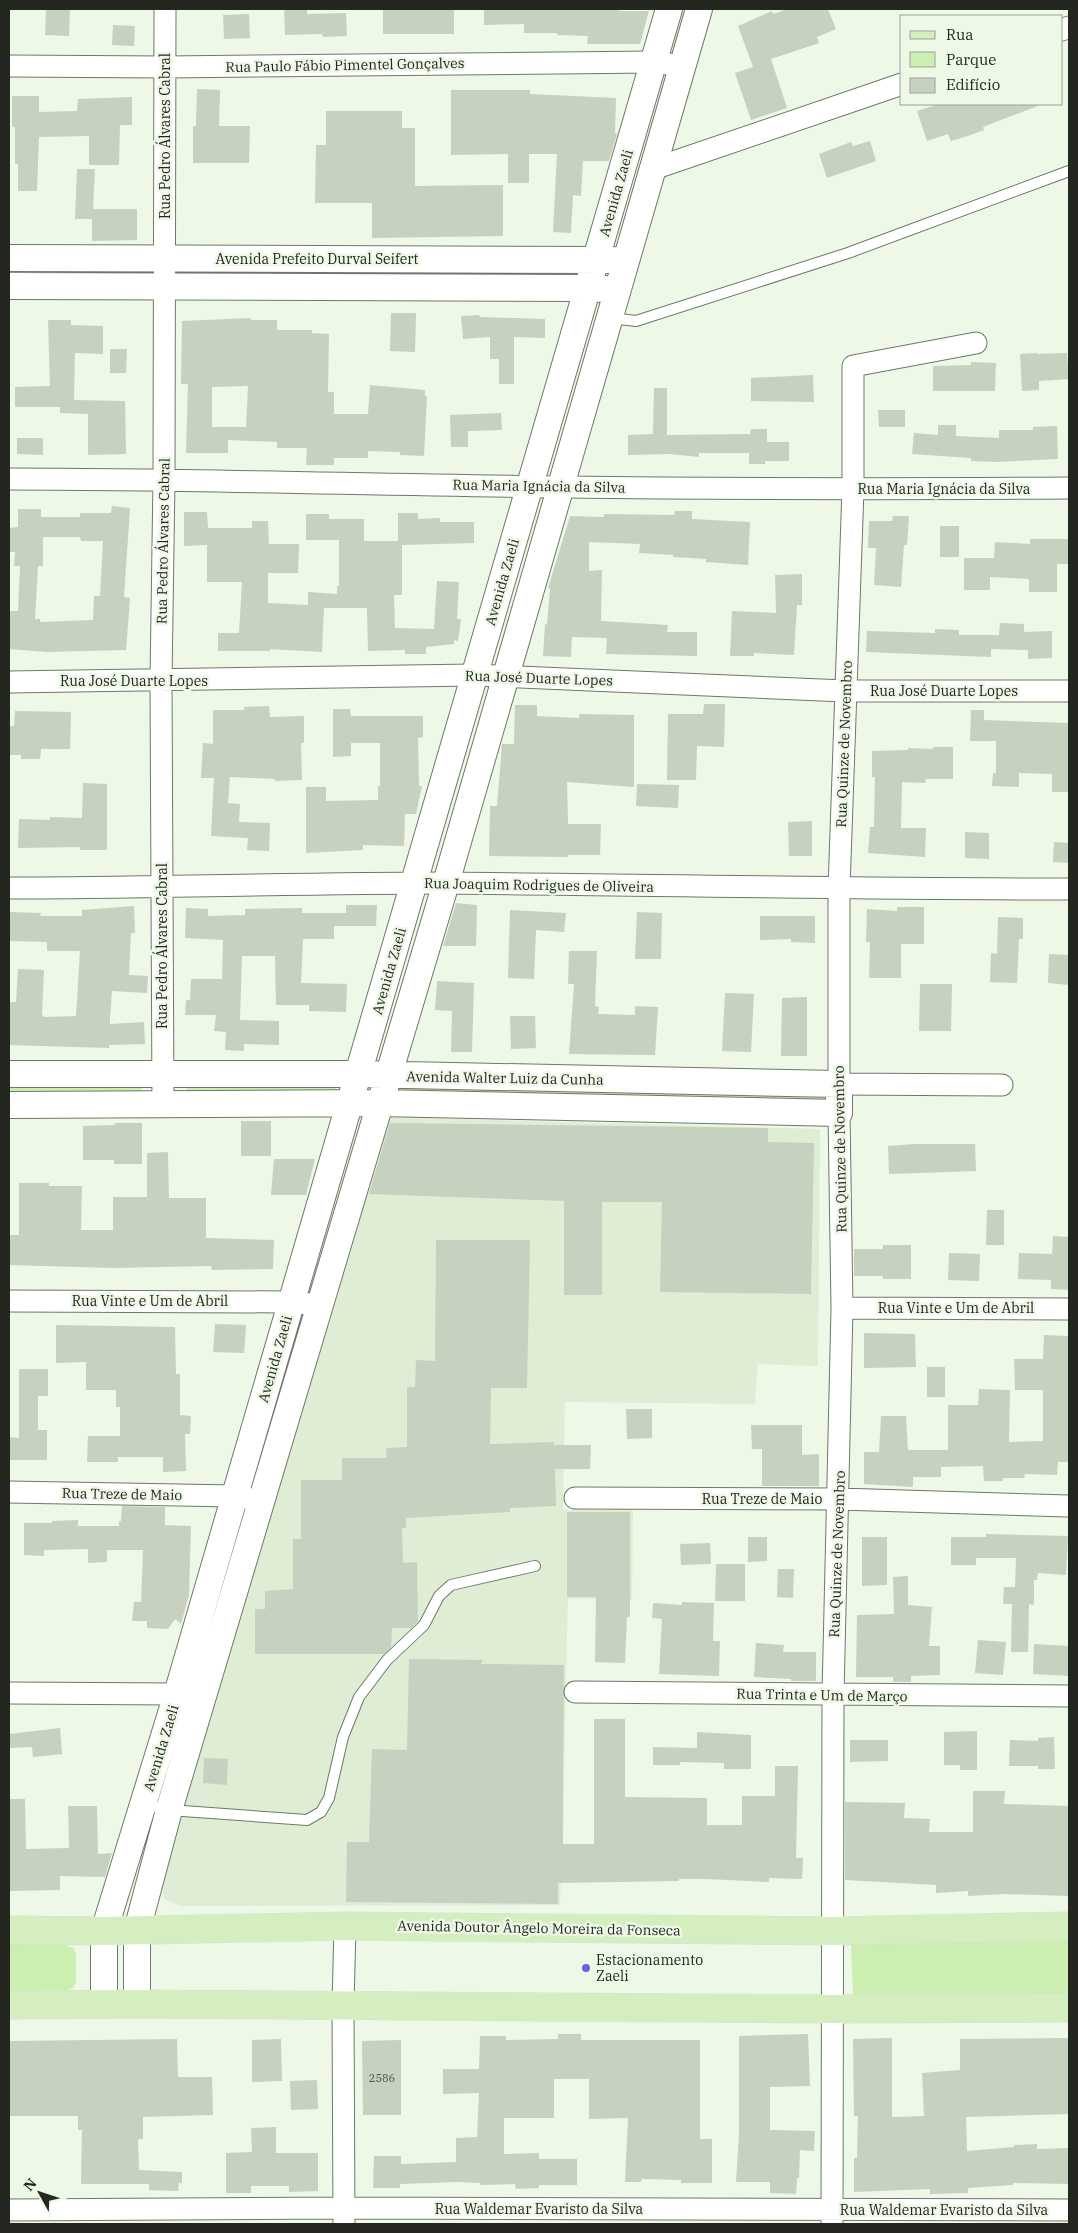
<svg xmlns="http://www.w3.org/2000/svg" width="1078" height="2233" font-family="'IBM Plex Serif',serif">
  <rect width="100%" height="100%" fill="#edf8e6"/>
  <path fill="#deedd4" d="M380,1117L820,1129L818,1366L758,1364L755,1404L565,1402L563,1510H633L632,1599H568L560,1905L180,1906L164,1899L162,1883Z"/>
  <path fill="#ccefb1" d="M9,1083H142V1093H9Z
    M405,1084L827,1093L828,1103L404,1095Z
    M187,1085L336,1086V1096L187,1093Z
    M1069,1939V1994L853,1996L851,1944Z
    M9,1944H64L73,1948L76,1953V1982L73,1988L62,1992H9Z"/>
  <path fill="#c6d1bf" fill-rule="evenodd" d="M46,9H70L69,36L45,35Z
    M284,9H307V14L346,13L347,36L323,37L322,34L285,35Z
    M383,9H454V34H383Z
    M484,9H619V11H649L640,44H587L588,36L557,35V33H524V24L484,25Z
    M788,9H828L836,29L817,37L819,43L771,59L787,108L751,120L735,73L753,67L738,26L772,11L773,14Z
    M249,14L250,38L224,39L223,15Z
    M113,25L135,26L134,46L112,45Z
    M197,89L220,90L219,126H250L249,163H193V126H196Z
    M451,90H530V94L616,98L615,133L617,134L609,161H583L581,196L573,195L571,233L553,232L557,154H529V183H508V154L451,155Z
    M12,96H39V112L77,111L78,99L132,97V125H120L119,165H89V136L39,137L37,191H18V164H15V127H12Z
    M939,104H1037L1038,106L998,121L983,127L984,130L968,136L951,141L948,134L927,141L917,111Z
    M326,111H402V128H415V186L503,185V236L372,238V203H315L316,145H326Z
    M870,141L876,161L827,178L819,154L851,142L853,146Z
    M77,169H95L93,209H137V240L92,241V219H75Z
    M391,313H416L415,352L390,351Z
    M479,315L480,317L545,319V338L514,337V384H499V359H490V337L463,339L461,316Z
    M251,318V320H277V330H312V333L329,334L328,392H334V414H368L370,385L425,390V396H427L424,456L400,455V452L368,451V458H334V465H306L307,448H277V442L228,440V453H186L188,384H181L182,321ZM248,386L246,427H212V387Z
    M48,320H71V325L103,326V354L75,353L74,400L125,401L126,454L88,455V414L60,413V407H15V387L50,386Z
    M110,349H127L126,373H110Z
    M1037,353V354L1067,353L1069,379L1039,381V390L1022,391L1020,354Z
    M971,362L996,363L995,391H933V366L971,365Z
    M813,375L814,402L751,401V378Z
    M654,388H667V435L750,434L751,429H767V442H789V461H765V464H749V453H699V457L669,454L628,455V435L653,434Z
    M878,410H905V427H879Z
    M501,413L502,430L468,431V447H451L450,415Z
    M938,425H956V436L999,438V430H1033V427L1057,426L1058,459L997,462L971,461V458L912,454L914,433L938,435Z
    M17,438H43V455L17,454Z
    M112,506L130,508L124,597L130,598L126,650L47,652L9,649V611H18L20,566H14L15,552H9V528L18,527V509H41V517H80V513H111ZM43,537H80L81,541H103L100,596H94L93,620L40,622V619H35L38,566H43Z
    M675,511H692V519L750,522L748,565L706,562V559L673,557V555L639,553L640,544L589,542V571L602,570L601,621L668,625L667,632H697V656L606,654L607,638L572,637L571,657L543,656L545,624L547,625L550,588H548L570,516L604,517V514L674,515Z
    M184,512H207L208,528H252V521H268L269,544H299L298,573H268V603L308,605V592L337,594V586H339V540H306V514H329V519H364V541H398V513H418V519L440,518V522H474V543L402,545V595H394L395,628L434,629L437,581L459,582L457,619H461L458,641L454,640V644L426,647V654H405V650L368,651L367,608H324L322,652L270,649V651H218V633H239L242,582H207V545L184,546Z
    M893,516H909L907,545H904L901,587L874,585L876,548H868L869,521H892Z
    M940,526H959V557H940Z
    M1030,539H1069V564H1057V592H1029V579L990,577V590H964V558H994L995,542L1030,544Z
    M802,574V605H797L794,655L754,653V656H730L732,611L776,613L775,575Z
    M1000,623L1024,624V632L1052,631V658L1028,659V650L991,649V657L866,652L867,631L935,633V629L959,630V635H999Z
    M704,704H725L724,747L697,746L696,780H667L668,714H703Z
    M515,705H537V716L579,718V714L634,715V787L567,782L568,824H601L600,855H568V857L489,856L490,806H497L502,744H514Z
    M269,706L270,717L304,716V743H301L302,780L275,781V779L230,777L228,803L240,804L239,822L270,823L269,851L247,850L248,838L211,836L214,778H201L203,743L213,744V710H244V707Z
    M333,709H350L351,716H423V737L418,738L419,786H422L416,814H405L404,846L363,845V850L306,853V787H326V801L378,800V786H380V743H351V756L333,757Z
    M971,710H984V720L1069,723V792H1052V774L1019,773V787L992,786L993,773H996V741H970Z
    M15,711L71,712L70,749H41L40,759H21V755H9V726H14Z
    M933,747H953V779H926L925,783L902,782L901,828H926L925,857L868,853L870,827H874L875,777H872V751L908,750V748L933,749Z
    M83,783L107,784V850H80V847L18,848L19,819L50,820V817L82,818Z
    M637,784L679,785L678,808L636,806Z
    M812,821V856H789L788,822Z
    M965,832L989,833V859L965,858Z
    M1054,842L1069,843V863L1053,862Z
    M456,903L477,905L476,946H443Z
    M346,905H377L376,926H334V939H303L301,983L347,984L346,1012L309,1011V1005H276L275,956H242L240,1020L279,1021V1045L244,1044V1051L225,1050L226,1032L214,1031L216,1015H185L186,1000H190L191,979H222L223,940L185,938L186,908L208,909V916L245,915V909L302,908V913H346Z
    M134,906L135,933H131L129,975L148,976L147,993L112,991L110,1020V1024L144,1022L145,1044L109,1045V1048L9,1045V1002H16L18,969L44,970L42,1014L44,1017L76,1016L80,951H47V942L9,941V912L41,913L40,916H82V910Z
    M897,907H924V944H901V978H869L870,942H866L867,909L897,911Z
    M510,910L566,913L564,932L536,930L534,979L508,978Z
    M637,912L662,913L661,959H635Z
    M760,916H815V943L791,942V939L760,940Z
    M998,917L1023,918V939H1019L1017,983L990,982L991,953L997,954Z
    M569,951H597L595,1006L599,1007L598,1014L635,1015V1006L658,1007L655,1055L569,1054L574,984H568Z
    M1049,954L1069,955V985L1048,983Z
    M437,981L474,983L472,1052H451L452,1011L435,1010Z
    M920,984H952L951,1031H919Z
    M725,993L754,994L751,1052L722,1051Z
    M807,997V1056H781L782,998Z
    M510,1016H535L536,1048L511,1049Z
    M241,1121H271V1156H241Z
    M115,1123H142V1164H114V1160H83V1126L115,1125Z
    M390,1123L768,1128V1142L814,1143L811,1294L660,1292L662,1202H602V1295H564V1201L369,1194Z
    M914,1144H975L976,1171L889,1174L888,1146Z
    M168,1152L169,1198H206V1238L274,1240L273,1269L212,1270L211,1266L113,1268L9,1265V1235H19V1183H49V1186H82L81,1230H113V1197H147V1153Z
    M274,1159H315L306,1195H271Z
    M987,1210H1004V1245H986Z
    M1053,1236L1069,1237V1290L1051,1289V1280L1018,1279L1019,1253L1052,1254Z
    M436,1240H530L527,1388H491L490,1444L554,1442V1445H591L590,1469H555L556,1506L510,1508V1512L406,1518V1528H402L403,1563L417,1562L418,1622L411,1628H392L391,1647L384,1654H255V1609H265V1591L293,1589V1539H301V1480H342V1458H387L386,1448L407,1447V1387H415L416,1360L435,1361Z
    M883,1245H911V1279H883V1276H854V1249H883Z
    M949,1253L980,1254L979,1281L948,1280Z
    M215,1324L246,1325L244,1353L213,1352Z
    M56,1325L175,1327L176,1374H180V1415L191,1416L190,1434H185L186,1471L163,1472V1457H118V1462H87L88,1436H120V1407H116V1390H86V1362L56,1363Z
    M864,1333L915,1334L916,1367L864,1368Z
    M1044,1335L1069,1336V1462H1058L1057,1475L1025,1474L1024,1478H1003V1481H984L983,1466L941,1467V1477H913V1487L864,1484V1452H879L881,1416H906L908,1450H948V1405H978L979,1389L1010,1390L1009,1442L1043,1441V1390H1015L1014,1359H1043Z
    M927,1367H945V1397H927Z
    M19,1369H48V1396H38V1430H47V1460H9V1437L19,1438Z
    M626,1409H652V1438L627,1439Z
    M751,1425H802V1455L819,1454V1486H762V1449H752Z
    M122,1506L165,1507V1525L191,1526L189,1595L181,1624L175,1619L168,1629L147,1628V1621H132L134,1602H141L143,1550H107V1562L88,1563V1549L44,1550V1556L24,1555V1523H52V1521L78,1520V1526H119V1521H121Z
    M567,1512H630V1617H627L625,1663L595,1662L596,1597H567Z
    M986,1534L1068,1536L1066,1575L1038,1573L1037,1580H1034V1605L1029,1604L1028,1652H1011L1012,1604H1003L1004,1587H1015L1016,1558H976V1565H951V1537H986Z
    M748,1537H767V1561L748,1562Z
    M862,1537H887V1585L862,1586Z
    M710,1543L711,1564L681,1565L680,1544Z
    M716,1564H745V1601H715Z
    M778,1569H794L793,1598L777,1597Z
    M908,1576V1605L932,1607L929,1646H940V1675L911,1676V1682H893V1677H856L857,1615L894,1614L893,1577Z
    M682,1602L714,1603L713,1641H720L719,1676L659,1674L662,1619L652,1618L653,1603L682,1605Z
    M978,1640L1006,1642L1003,1675L975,1673Z
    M756,1643L784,1645L783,1652H816V1681H791V1679L754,1677Z
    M1034,1644L1069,1646V1676L1033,1674Z
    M409,1659L483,1660L481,1664L564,1665L563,1844H594V1719H625V1797L707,1798V1825H742V1796H775V1766H798L796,1858H803L802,1879L769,1878V1882L707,1879H679V1881L558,1883V1904L346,1902L347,1842H369L372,1749L407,1750Z
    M60,1728L62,1754L33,1757L32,1747L9,1748V1734Z
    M977,1731V1770H960V1765H944V1732Z
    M697,1732L751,1735V1769H724V1763L680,1762V1765H653V1747L697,1748Z
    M1054,1737L1055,1769H1038V1766H1009L1010,1740L1038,1741V1738Z
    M850,1740H888V1761L850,1762Z
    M204,1758L228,1759L227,1785L203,1783Z
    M973,1791H1005L1004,1804L1069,1806V1896L1006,1894L968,1896V1891L936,1893V1885L845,1880V1802L905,1803L904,1818L930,1819L929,1832H973Z
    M9,1799H25L26,1849L69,1848L68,1806H97L98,1854L112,1853L105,1877L60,1876V1890L9,1891Z
    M558,2034H581V2040H700V2139H712V2183H681V2180L642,2179L641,2182H625L628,2118L589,2119V2079H554V2118H504V2154L539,2153V2159H577V2185H539V2188L516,2189L515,2184L480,2185V2183L457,2182L400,2184V2188H373L374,2156H401V2164L456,2162V2138L477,2137L479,2093L443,2094V2069H479L480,2036H506V2040L558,2039Z
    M808,2034L810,2086L770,2087V2130L815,2131L814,2151L800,2150L799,2178H797L796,2194L770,2193V2182H736L739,2135V2036Z
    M892,2038V2117L924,2116L922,2073L960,2070V2039L1069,2038V2114L966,2117L967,2151L1014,2147V2145L1037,2144V2149L1069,2148V2184L1013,2183V2185L968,2188V2193L930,2194V2189L854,2192V2158H857L858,2116H854L853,2039Z
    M177,2039L178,2077H212L213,2115L143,2117V2139H138L139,2170L182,2172V2183H179L178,2191L149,2190V2184H81L82,2130H78V2116H9V2041Z
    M281,2039L282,2081L252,2082V2040Z
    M401,2040V2115H363L362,2041Z
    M317,2080L318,2109L291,2110L290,2081Z
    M276,2127V2153H318V2191L289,2192V2186H251V2193H226V2153L252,2152L251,2128Z"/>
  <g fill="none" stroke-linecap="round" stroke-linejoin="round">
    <g stroke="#6f7868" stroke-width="12">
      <path id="service" d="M611,318L636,321L848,253L1069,171
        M144,1804L169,1810L307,1820L321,1812L329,1798L343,1737L359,1697L387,1660L424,1625L439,1596L451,1585L535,1566"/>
    </g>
    <g stroke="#6f7868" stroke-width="23">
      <path id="minor" d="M1062,30L1069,27
        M9,66L165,67L654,62L682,66
        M653,169L902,84
        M976,343L853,366V489L839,889V1084L1002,1085
        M9,479C194,479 378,485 563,487C732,489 900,489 1069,488
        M9,682L474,675L845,691H1069
        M9,888C154,888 300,883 446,883C654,885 861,889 1069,889
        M163,1104L161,681L164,479L165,9
        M9,1301L291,1302L319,1305
        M842,1308L1069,1309
        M9,1492L235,1496L251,1499
        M575,1498L839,1499L1069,1506
        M575,1692L1069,1696
        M9,1693L177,1694L191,1697
        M9,2210L343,2208L1069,2210
        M344,2224L343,2006L345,1926
        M832,2224L833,1695L842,1308L839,1113"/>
    </g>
    <g stroke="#6f7868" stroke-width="28">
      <path id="tertiary" d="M9,258L613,260
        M9,286L588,288L605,289
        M9,1074H359L839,1084V1113L379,1103L9,1105
        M104,2004V1931L177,1694L669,9
        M137,2004V1930L169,1810L446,883L699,9"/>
    </g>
    <g stroke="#dcdcdb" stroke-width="29">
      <path id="primary" d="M9,1930L104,1931L345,1926L834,1931L1069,1926
        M9,2005L137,2004L833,2009L1069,2008"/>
    </g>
    <use href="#service" stroke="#fff" stroke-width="10"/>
    <use href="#minor" stroke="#fff" stroke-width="21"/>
    <use href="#tertiary" stroke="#fff" stroke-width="26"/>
    <use href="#primary" stroke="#d4eec0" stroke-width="28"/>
  </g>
  <circle fill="#6c63dd" stroke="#edf8e6" stroke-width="2" cx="586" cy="1968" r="5"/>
  <g text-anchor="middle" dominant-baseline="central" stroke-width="5" stroke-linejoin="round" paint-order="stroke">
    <g font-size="11" fill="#4c5248">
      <text x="382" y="2078">2586</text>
    </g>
    <g font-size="14" fill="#232720" stroke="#edf8e6">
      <text transform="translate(345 65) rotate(-1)">Rua Paulo Fábio Pimentel Gonçalves</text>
      <text transform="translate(165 136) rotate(-90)">Rua Pedro Álvares Cabral</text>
      <text transform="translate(616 193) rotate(-74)">Avenida Zaeli</text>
      <text x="317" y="259">Avenida Prefeito Durval Seifert</text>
      <text transform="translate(539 486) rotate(1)">Rua Maria Ignácia da Silva</text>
      <text x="944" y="489">Rua Maria Ignácia da Silva</text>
      <text transform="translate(163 541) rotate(-89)">Rua Pedro Álvares Cabral</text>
      <text transform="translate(502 582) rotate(-74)">Avenida Zaeli</text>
      <text transform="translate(539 678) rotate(2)">Rua José Duarte Lopes</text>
      <text x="134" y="681">Rua José Duarte Lopes</text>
      <text x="944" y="691">Rua José Duarte Lopes</text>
      <text transform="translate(844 744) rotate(-88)">Rua Quinze de Novembro</text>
      <text transform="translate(539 885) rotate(1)">Rua Joaquim Rodrigues de Oliveira</text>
      <text transform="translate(162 946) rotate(-90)">Rua Pedro Álvares Cabral</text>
      <text transform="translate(389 971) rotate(-74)">Avenida Zaeli</text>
      <text transform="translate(505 1078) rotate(1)">Avenida Walter Luiz da Cunha</text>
      <text transform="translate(840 1149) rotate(-91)">Rua Quinze de Novembro</text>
      <text x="150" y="1301">Rua Vinte e Um de Abril</text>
      <text x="956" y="1308">Rua Vinte e Um de Abril</text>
      <text transform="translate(275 1359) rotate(-74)">Avenida Zaeli</text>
      <text transform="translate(122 1494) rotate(1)">Rua Treze de Maio</text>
      <text x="762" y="1499">Rua Treze de Maio</text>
      <text transform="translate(837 1554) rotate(-88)">Rua Quinze de Novembro</text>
      <text transform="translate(822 1695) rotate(1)">Rua Trinta e Um de Março</text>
      <text transform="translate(161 1748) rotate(-73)">Avenida Zaeli</text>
      <text transform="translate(539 1928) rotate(1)">Avenida Doutor Ângelo Moreira da Fonseca</text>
      <text x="539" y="2209">Rua Waldemar Evaristo da Silva</text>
      <text x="944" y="2210">Rua Waldemar Evaristo da Silva</text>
    </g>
    <g font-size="14" fill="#232720" stroke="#edf8e6" text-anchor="start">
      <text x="596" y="1960">Estacionamento<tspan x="596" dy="16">Zaeli</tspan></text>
    </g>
  </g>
  <rect width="1078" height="2233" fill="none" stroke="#232720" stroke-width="20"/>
  <rect x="900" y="15" width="162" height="90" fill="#edf8e6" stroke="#9ca497"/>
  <rect x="910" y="31" width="25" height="8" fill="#d4eec0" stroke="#9ca497"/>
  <text x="946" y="40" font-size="15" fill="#232720">Rua</text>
  <rect x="910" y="52" width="25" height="15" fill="#ccefb1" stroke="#9ca497"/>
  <text x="946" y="65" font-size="15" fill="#232720">Parque</text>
  <rect x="910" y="78" width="25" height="15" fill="#c6d1bf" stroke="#9ca497"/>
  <text x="946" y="90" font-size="15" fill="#232720">Edifício</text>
  <g transform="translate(40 2193) rotate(310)" stroke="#edf8e6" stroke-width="4" paint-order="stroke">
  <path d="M0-4L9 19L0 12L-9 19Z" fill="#232720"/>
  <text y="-8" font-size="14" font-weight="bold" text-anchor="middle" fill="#232720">N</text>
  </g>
</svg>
